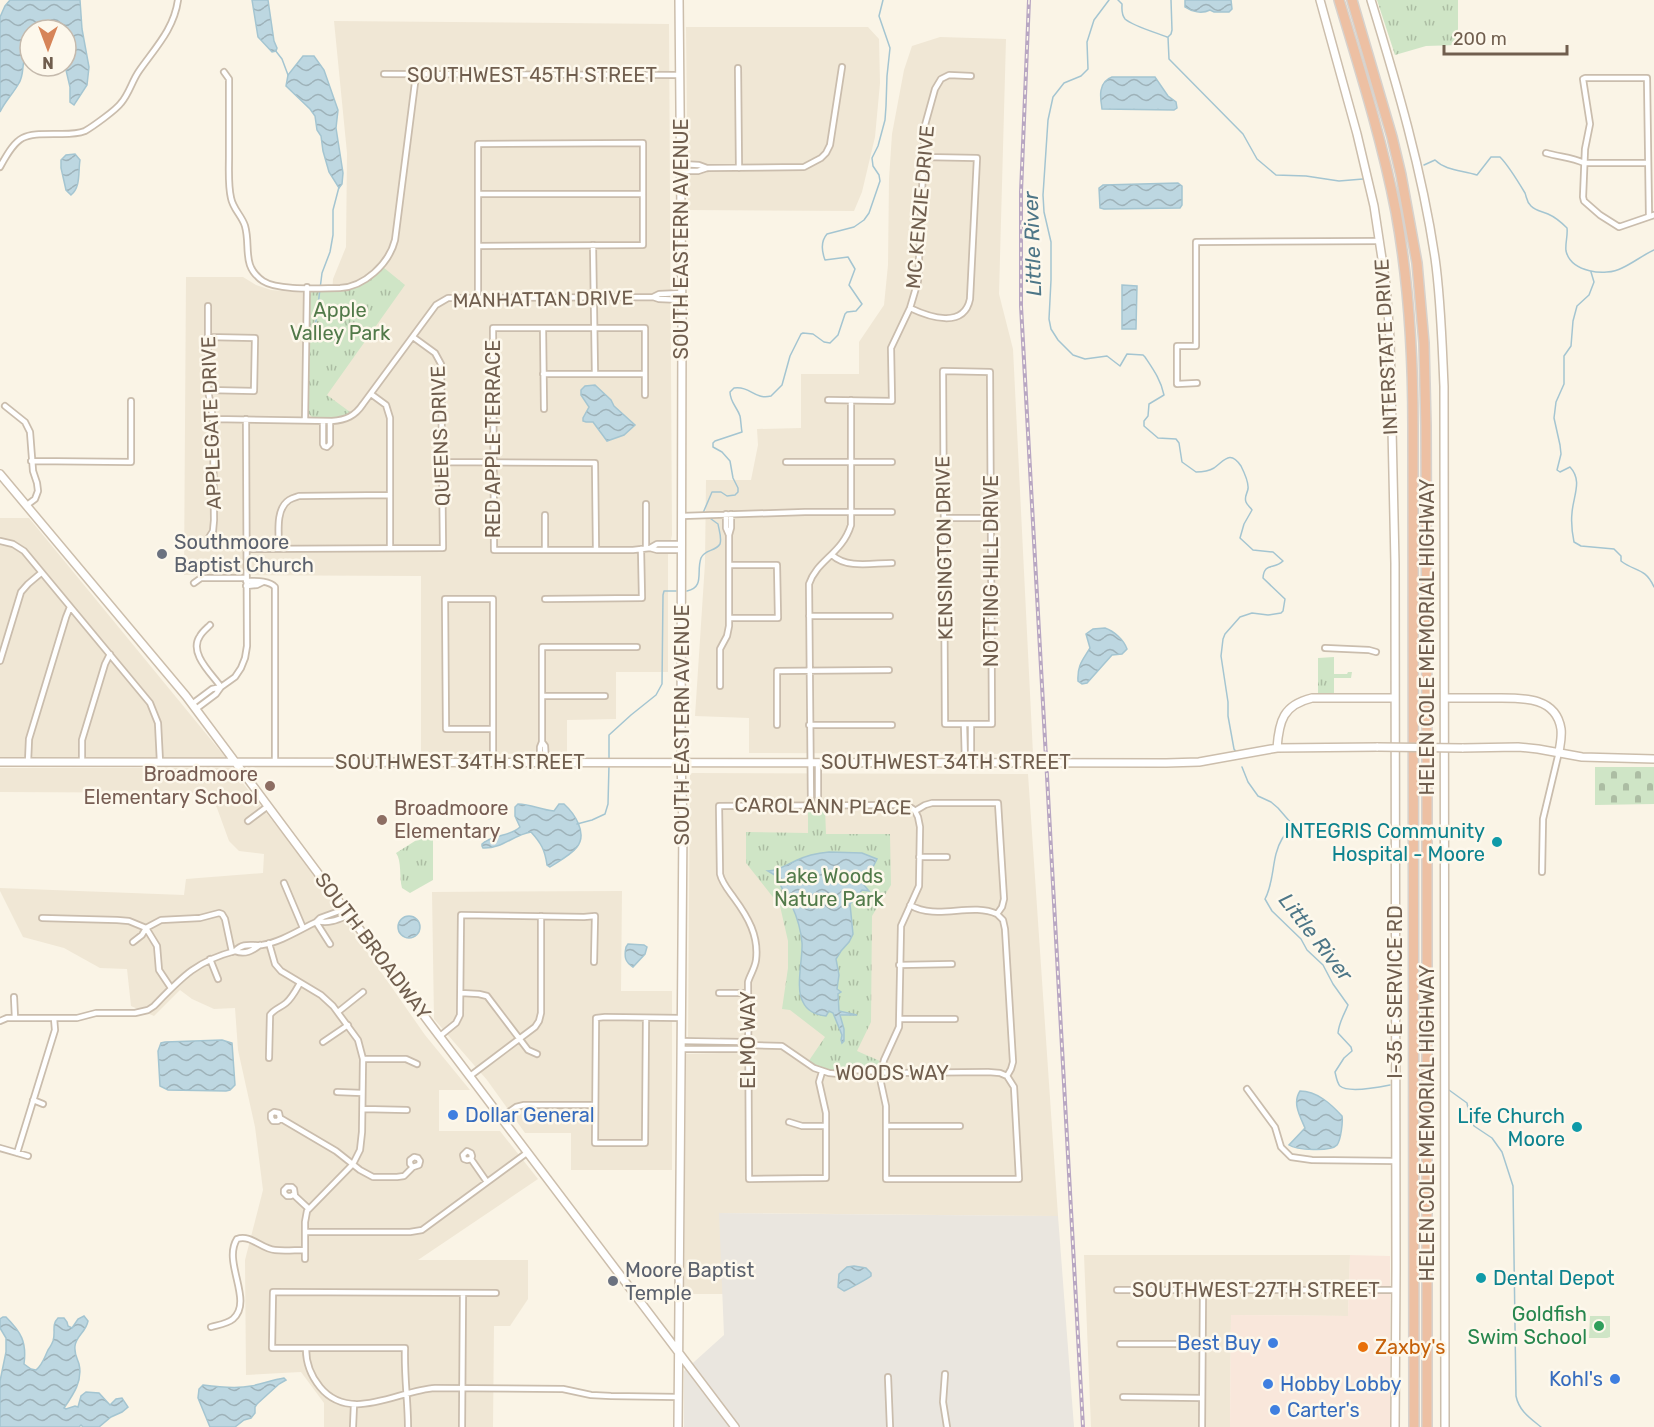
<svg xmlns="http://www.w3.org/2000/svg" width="1654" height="1427" font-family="Rubik,sans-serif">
  <defs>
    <pattern id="cemetery-stones" width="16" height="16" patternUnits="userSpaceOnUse" patternTransform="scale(1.5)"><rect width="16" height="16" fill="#cfe5c6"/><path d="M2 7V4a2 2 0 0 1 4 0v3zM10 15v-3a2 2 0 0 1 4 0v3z" fill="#acbda3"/></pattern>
    <pattern id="park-tufts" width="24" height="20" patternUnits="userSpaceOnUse" patternTransform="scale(1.5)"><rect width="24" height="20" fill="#cfe5c6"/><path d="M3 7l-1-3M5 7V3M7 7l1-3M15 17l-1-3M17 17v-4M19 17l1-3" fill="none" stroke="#acbda3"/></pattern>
    <pattern id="water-waves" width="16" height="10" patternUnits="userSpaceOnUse" patternTransform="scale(1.5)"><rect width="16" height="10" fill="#bdd7e1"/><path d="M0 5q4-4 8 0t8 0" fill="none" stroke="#9eb2b9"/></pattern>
  </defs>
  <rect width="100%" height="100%" fill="#faf4e6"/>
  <path fill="#f0e7d5" d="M334,21L669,24L672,535L668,555V672H616V719L567,720V753L421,755V576L184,575L186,277H243L256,285L271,290L332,295L333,279L346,247L347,153Z
    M686,27H868L879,39L880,83L875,137L862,192L854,211L688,210Z
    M940,37L1006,39L999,294L1013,349L1033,754L749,753V718L695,716L705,563L706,480H751L758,445L757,429L801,428V374H859V342L884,305L888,265L889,179L892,134L904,70L912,46Z
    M0,518H29L226,758L0,757Z
    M0,768H231L298,853L425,1035L470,1090H439V1131H500L538,1179L418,1260H528V1299L510,1326H494L493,1427H324V1403L301,1372L246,1375L245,1260L263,1190L255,1127L238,1050L235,1008L214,1009L192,999L180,990L154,1016L131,1006L127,969L100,968L64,948L23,937L0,891V888L184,895L186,879L263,873L264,854L239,851L229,841L217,808L208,793L0,792Z
    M690,773L1028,774L1058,1216L720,1213L723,1294H684L686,1054L720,1053V1037H688Z
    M622,891L621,991H672V1170H571V1133H525L487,1080L434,1019L432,892Z
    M1084,1255H1350L1348,1316L1231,1315L1230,1427H1091Z"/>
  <path fill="#f9e7db" d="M1350,1255L1390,1256V1427H1230L1231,1315L1348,1316Z"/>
  <path fill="#eae6df" d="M719,1213L1058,1216L1074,1427H684V1371L724,1335Z"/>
  <path fill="url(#cemetery-stones)" d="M1595,767H1654V804L1595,805Z"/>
  <path fill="url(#park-tufts)" d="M1377,0H1458V45L1426,46L1395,55Z
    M383,267L405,285L327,395L350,412L342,417H312L308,413L309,298L311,292L313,290H350L364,283Z
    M1334,657V674H1347L1348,672H1352L1351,678H1334V693H1318V658Z
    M808,807L825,808L826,834H890L891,885L872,916L871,1022L857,1051L880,1061L877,1068L860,1067L838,1071L827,1070L817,1068L808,1062L825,1037L790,1010L782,1009L788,968V941L780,906L746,863V832L808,833Z
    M426,834L433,838V880L410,893L402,888C399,877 402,861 396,853Z"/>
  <path fill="#cfe5c6" d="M1590,1316H1610V1337L1607,1338H1589Z"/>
  <path fill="url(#water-waves)" stroke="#a4c5d1" stroke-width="1.5" d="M10,0H80L82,29L89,67L87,85L74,105L70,102V87L65,66L66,30H30V51C19,62 26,71 19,83C13,94 5,101 0,112V17L5,6Z
    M252,0H268L274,41L277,48L276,51L272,52L258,37Z
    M1185,0H1231L1232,9L1229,12H1214L1210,10C1202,14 1192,12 1185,7Z
    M303,56H314L324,70L338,110L336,128L343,173L342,184L339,188L329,172L323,151L321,136L317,130L315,116L310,109L286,86L288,75Z
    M1112,77H1155L1168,96L1176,102L1177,108L1174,110L1102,109C1100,97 1098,82 1112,77Z
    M75,154L80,160C78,172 81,187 71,195L66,190L61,168V160L66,155Z
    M1178,183L1182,186V205L1180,208L1104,209L1100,208L1099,188L1103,185Z
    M1122,285L1137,286L1136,329H1122Z
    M595,385L611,400L614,406L635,425L624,435L607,441L593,422H586L583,421V418L589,407L581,395V390L585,386Z
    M1105,628C1114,631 1124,640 1127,649L1122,654L1112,655L1087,683L1082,684L1078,681C1077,665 1083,660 1090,648L1086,634L1093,629Z
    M518,804C531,804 541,810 554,811L559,804H564C574,813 588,833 577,847C571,855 559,861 550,867L547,865C545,850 541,843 531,832C513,835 502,849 483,848L482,846V844C493,834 510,837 520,827L515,816V807Z
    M829,852L862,853L877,859L864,885L869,891L862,890L850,904L853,934L849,942L841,951L836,959L839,975L837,989L841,992L838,994L839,1011L857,1015H840L844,1029V1041L842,1043L841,1040L842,1035L833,1013L829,1011L826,1016C817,1015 807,1011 803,1002C795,989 803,958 802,943C801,931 797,917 792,906C787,897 780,888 778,877L768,871C778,871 786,865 795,861C807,855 817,853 829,852Z
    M398 927a11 11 0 1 1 22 0a11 11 0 1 1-22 0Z
    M628,944L644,945L647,947L645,954L633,967C625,962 624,957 626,947Z
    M222,1040L232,1043L235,1085L230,1090L226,1091L168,1090L160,1086L158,1051L161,1043L165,1042Z
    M1300,1091C1317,1091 1331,1104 1342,1116C1343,1121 1341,1140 1337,1145C1331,1152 1296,1150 1289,1145L1305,1128C1300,1116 1292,1103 1300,1091Z
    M854,1266L866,1268L871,1273V1276C869,1278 847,1290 844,1291L838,1287L839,1274L847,1267Z
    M84,1316L88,1321C86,1332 76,1336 75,1346C74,1353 77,1358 79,1364C83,1381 73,1395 64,1408L66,1409L75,1406L78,1407L81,1396L86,1392L99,1393L110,1405L116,1399L122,1398L128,1407L122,1412L111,1417L99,1427H83L81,1425L79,1427H0V1381L6,1352V1338L0,1328V1319L3,1317H6C21,1332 27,1342 24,1364L31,1369L36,1370C43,1364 44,1358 48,1350C51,1345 51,1346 53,1341C56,1332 51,1325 58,1318H64L67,1322L68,1326L72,1328L78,1319Z
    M284,1378L286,1380L279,1384L257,1404L255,1407V1413L251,1418L244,1420L235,1427H210L198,1398L199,1389L203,1385C218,1387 236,1389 251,1386C262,1384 272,1380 284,1378Z"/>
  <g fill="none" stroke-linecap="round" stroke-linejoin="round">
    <path stroke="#a4c5d1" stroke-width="1.5" d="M1109,0L1094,20L1087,42L1088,69L1081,76L1064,83L1053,97L1048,120L1043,195L1044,212L1051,242V280L1049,319L1051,329L1058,340L1073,355L1085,359L1107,356L1120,366L1127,354L1143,355L1145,357C1153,369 1161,380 1164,395L1149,404L1148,416L1144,421V426L1158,438L1176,439L1179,443L1182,462L1196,472C1202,472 1209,471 1214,468C1225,460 1230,450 1241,466C1244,472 1249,482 1248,489C1247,494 1244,497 1246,502C1247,505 1250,507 1252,510L1244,524L1240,538L1253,550L1273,552L1283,561C1274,570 1264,562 1263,578L1285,599L1283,611L1281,613L1268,615L1252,613L1240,617L1225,634L1223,639L1221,656L1228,702V716L1234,749L1237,753
      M1118,0L1122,4C1122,10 1121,14 1125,19C1133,26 1157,33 1167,37
      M1171,0L1172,30L1171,34L1168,37L1169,59L1243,134L1257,159L1276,175L1306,176L1339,181L1363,179
      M275,50L282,59L288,75
      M1424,165L1435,160C1446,171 1462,170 1477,175L1491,157H1500C1508,165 1519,183 1525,193C1527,198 1526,201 1531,206C1536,211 1541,211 1548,214C1555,217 1561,222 1567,228C1568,236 1565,243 1566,251C1571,272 1605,277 1622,268C1633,263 1643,255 1654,250
      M1591,272L1594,282L1589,295L1577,306L1573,321L1571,346L1564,356V384L1556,402L1554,418L1560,445L1561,454L1557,470L1560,472L1570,467C1583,481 1573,496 1572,513C1571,522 1572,532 1574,542L1581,546L1614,549L1621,556V561C1635,572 1645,567 1654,587
      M313,329L316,321L322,273L330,252L333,235V210L339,187
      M703,513L712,492H721L727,496L735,495L738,492V488L733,478L730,461L722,452L713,447V443L715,441L742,432C741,427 741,421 740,416C737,407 730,402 730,392L734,388C751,386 754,400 771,396L782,385L790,356L801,334L803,333L813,334L824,342L830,343L838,335L845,314L847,312L856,311L862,304L849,285L855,269L848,257L825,260C822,252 820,242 827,234L854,227L864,220L869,213L880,181L879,175L873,166L872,158L878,146L885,120L886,106L887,76L890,48L879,16L883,0
      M687,591C705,587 696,572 701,558C705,549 715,552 720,544C722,538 719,530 718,524L707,516
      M609,758V735L631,715L656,695L662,684L663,595L664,591H676
      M1242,767L1248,782L1258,796L1271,802L1278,808L1291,823C1290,830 1286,833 1282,839C1271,857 1275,881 1265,899L1272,911L1301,939L1307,950L1323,965L1333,984L1348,1005C1344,1015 1339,1022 1338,1033L1351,1047L1352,1051L1344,1058L1335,1072C1336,1076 1337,1083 1340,1086C1348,1093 1380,1087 1390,1085
      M577,824L592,820L605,814L608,804L609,765
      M1449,1090L1467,1103L1470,1118L1474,1126L1492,1138L1502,1152L1513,1186L1516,1396C1519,1411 1530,1418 1541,1427"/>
    <g stroke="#cabdad" stroke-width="8">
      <path id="street" d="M738,68L739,168
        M224,72L229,79C229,105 229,131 229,157C229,170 228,185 231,198C233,209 242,216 245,226C251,247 241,266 263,281C278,291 321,288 340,288C364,287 389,264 395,240L416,75
        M384,74L680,75
        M1546,153C1559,157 1572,157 1584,163H1648
        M681,164L699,165L707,168
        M0,167C19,132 24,134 62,134C70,134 77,134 85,131C92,127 116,110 121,103C129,94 132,81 139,71C155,48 174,29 178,0
        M681,171H698L707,168L804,167L821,158L826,153L830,145L842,67
        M478,194H643
        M1649,216L1647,78H1585L1583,79L1590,124L1585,149L1583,197L1584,201L1600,215L1619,227L1654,215
        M593,245L595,374
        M478,246L643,245V143L478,144V297
        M653,297L659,294L682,293
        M208,306V390L213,419L214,520L213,531L208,539
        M910,308C929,317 964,329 970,299L977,158L923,157
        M543,328L544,409
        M207,337L255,338L254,391L208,390
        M943,371L990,372L992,724H945Z
        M543,374H645
        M1197,383L1177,384V346H1196V242L1380,241
        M371,394L386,405L390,418V548
        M645,395V328H493L494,550H633L650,548L657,544H682
        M828,400L892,401L891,348L910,308L918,281L925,125L935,89L941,79L949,75L971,76
        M5,406L25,422L30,432L33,471L37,483L38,491L35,499L27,505
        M213,419L332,421C346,420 355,416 363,404L436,305L448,298L653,297L659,299L682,300
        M305,420L307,287
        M323,421V444L324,446L327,447L330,444V421
        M31,461L131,462V401
        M442,462L595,463L596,550
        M786,462H892
        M646,504V548
        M545,515V550
        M682,516L805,512H892
        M944,518H990
        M729,535L731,528V514
        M0,541L13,544L24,551L150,703L158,723L160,762
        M650,548L657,550H682
        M246,549L443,548L441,364L435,353L413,337
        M279,549C279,534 275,509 289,500C292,498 296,497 299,496L390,495
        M832,555C847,569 873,563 892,563
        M729,565H777L778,618H729
        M246,581C255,581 269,580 275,587V762
        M194,583L201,578H246
        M246,586L257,585L263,582
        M545,599L642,598L641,549
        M809,616H890
        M210,625C207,628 202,632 200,636C188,653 212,674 221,687
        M1325,648L1369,650L1376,652
        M0,661L21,592L28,584L41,573
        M720,686V649L727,636L729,626V535L726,528V514
        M542,696H605
        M192,704L212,689L221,687
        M196,709L216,694L221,687L235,677L241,668L245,658L247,646L246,419
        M777,725V671L889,670
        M809,725H892
        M964,725L965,762
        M971,725V762
        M493,729H446L445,599H493V762
        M542,742L545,746L546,762
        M28,762L29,739L66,617L70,607
        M82,762V740L105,664L110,654
        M540,762V747L542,742V647H637
        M818,762V805
        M811,805L809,584C817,560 842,554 851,525V400
        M915,811L918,817L920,827L919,886L901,926L899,1027L884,1060L881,1072V1083L886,1106V1179H1019L1014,1087L1007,1076
        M915,811L925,805L932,803H998L1004,899L1002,907L997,914L1003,920L1005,929L1013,1062L1011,1069L1007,1076
        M248,821L268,806
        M919,857H947
        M1542,872L1543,819L1559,752
        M284,883L303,928
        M910,905C936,921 971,902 997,914
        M42,918L117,920L129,921L146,928L161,920L200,918L219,913L222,914L225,919L232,952
        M318,921C329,924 339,919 349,915
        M316,922L330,944
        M133,942L142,935L146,928L157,946L159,970L171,988
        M269,943L275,964L281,971L321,995L333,1006L358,1040L363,1059L362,1132L360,1150L353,1164L307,1211L305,1222V1259
        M260,945C252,951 245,955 235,951C244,942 251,946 262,945C281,942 299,930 316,922L320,918L345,909
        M210,959L218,979
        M899,965L952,964
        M461,993L479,994L487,996L528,1050L537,1054
        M719,993H748
        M14,997L15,1018
        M338,1012L363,992
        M646,1018L645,1143H595L596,1018L605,1017L681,1018
        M900,1019H955
        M0,1021L7,1018H77L96,1013H135L148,1010L154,1006C181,978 196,961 235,951
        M440,1036L456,1023L460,1015L461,915L584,917L595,916L594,962
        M323,1042L348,1025
        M748,1045L782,1046L814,1068L829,1073L839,1074L856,1070L891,1073L988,1072L1000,1073L1007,1076
        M681,1049H743L748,1045L743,1042L681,1041
        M269,1058L270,1015C274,1009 280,1008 286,1003C292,998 296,990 300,983
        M363,1059H406L417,1064
        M822,1072L819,1082L826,1113V1178L749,1179L748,982C750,975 755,968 756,960C759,936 748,917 734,898C729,891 722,883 720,874L719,806L895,805C903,805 909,805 915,811
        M470,1076L535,1027L539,1021L541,1013V916
        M1247,1089L1275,1127L1281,1147L1291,1157L1312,1160L1396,1161
        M337,1092L362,1093
        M33,1100L43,1104
        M363,1109L407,1110
        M502,1117L516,1107L524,1105H595
        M280,1118L278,1121H273L271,1118V1114L274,1112L279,1113L280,1118L336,1151L360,1170L373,1177H397L404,1176L413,1167L419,1165L420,1161L418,1158L414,1157L410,1160V1164L413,1167
        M789,1122L802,1126H826
        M886,1126H960
        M0,1148L28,1156
        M17,1153L55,1030L54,1018
        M471,1159L467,1160L464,1159L463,1155L467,1151L471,1153L472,1156L471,1159L487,1182
        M294,1194L291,1196H287L284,1193V1190L287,1187H292L294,1189L295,1196L309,1209
        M305,1232H410L422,1230L528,1152
        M1117,1290H1395
        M211,1327C218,1325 227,1324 233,1319C254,1301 222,1262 237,1239C251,1234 261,1249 275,1250C284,1251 295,1250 305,1250
        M1120,1344H1202
        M306,1349C306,1363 311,1376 320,1387C350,1424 399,1390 435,1388L563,1389L591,1395L611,1396L678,1397
        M945,1374L943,1402L947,1427
        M888,1377L890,1427
        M1123,1397L1202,1398
        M353,1427L354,1404
        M408,1427C408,1401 404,1375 405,1348H272L273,1292L496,1293
        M462,1427L463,1293
        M1202,1427L1203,1290"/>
    </g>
    <g stroke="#ccbeac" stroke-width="10">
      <path id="secondary" d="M1320,0L1357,134L1374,206L1386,285L1390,339L1395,563L1396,1268L1395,1427
        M1371,0C1397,85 1422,170 1435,258C1441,300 1442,343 1444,386L1445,1427
        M0,474L186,696L431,1025L735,1427
        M1445,698C1462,698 1479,698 1496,698C1521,698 1556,696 1561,729C1562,737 1560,745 1559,752
        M1277,748C1279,721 1283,705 1312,698H1395
        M1462,748L1518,747L1538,749L1582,757L1654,759
        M0,762L1166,763L1199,762L1277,748L1378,747
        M678,1427L683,824L681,762L682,318L679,0"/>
    </g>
    <g stroke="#d7d2cd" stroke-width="12">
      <path id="highway" d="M1339,0C1360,70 1382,140 1396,212C1409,283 1413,355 1413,427L1414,1427
        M1352,0L1392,137L1401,175L1417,263L1424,343L1426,426L1427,759V1427"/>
    </g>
    <use href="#street" stroke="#fff" stroke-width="4.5"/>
    <use href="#secondary" stroke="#fff" stroke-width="7"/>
    <use href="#highway" stroke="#edc0a3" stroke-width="9"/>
    <g stroke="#b8a6c2" stroke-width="4">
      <path id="rail" d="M1029,0L1021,192V306L1083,1427"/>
    </g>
    <use href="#rail" stroke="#fdf8ec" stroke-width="1.5" stroke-dasharray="4.5" stroke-linecap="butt"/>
    <g stroke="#ccbeac" stroke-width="10" stroke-linecap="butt">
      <path id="secondary-bridge" d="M1378,747L1462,748"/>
    </g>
    <use href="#secondary-bridge" stroke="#fff" stroke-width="7"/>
  </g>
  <g fill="#6b7280" stroke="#fdf8ec" stroke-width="2">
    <circle cx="162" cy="554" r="6"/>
    <circle cx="613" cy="1281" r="6"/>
  </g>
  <g fill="#8d6e63" stroke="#fdf8ec" stroke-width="2">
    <circle cx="270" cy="786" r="6"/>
    <circle cx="382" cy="820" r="6"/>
  </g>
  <g fill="#0f9aa8" stroke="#fdf8ec" stroke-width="2">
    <circle cx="1497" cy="842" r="6"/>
    <circle cx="1577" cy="1127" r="6"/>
    <circle cx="1481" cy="1278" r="6"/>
  </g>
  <g fill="#3f7fe0" stroke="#fdf8ec" stroke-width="2">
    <circle cx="453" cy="1115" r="6"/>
    <circle cx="1273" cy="1343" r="6"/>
    <circle cx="1615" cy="1379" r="6"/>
    <circle cx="1268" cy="1384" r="6"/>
    <circle cx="1275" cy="1410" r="6"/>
  </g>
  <circle fill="#2e9e5b" stroke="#fdf8ec" stroke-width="2" cx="1599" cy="1326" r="6"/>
  <circle fill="#e8710a" stroke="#fdf8ec" stroke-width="2" cx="1363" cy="1347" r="6"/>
  <g text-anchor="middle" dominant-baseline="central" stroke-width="5" stroke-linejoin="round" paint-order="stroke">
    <g font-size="20" fill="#705e4e" stroke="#fdf8ec">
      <text x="532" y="75">SOUTHWEST 45TH STREET</text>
      <text transform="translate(920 207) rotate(-85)">MC KENZIE DRIVE</text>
      <text transform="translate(681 239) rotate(-90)">SOUTH EASTERN AVENUE</text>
      <text transform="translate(543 299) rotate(-1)">MANHATTAN DRIVE</text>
      <text transform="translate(1386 347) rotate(-93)">INTERSTATE DRIVE</text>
      <text transform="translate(211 423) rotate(-92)">APPLEGATE DRIVE</text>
      <text transform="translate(440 436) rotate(-92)">QUEENS DRIVE</text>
      <text transform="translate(493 439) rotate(-90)">RED APPLE TERRACE</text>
      <text transform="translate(944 548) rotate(-91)">KENSINGTON DRIVE</text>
      <text transform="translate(991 571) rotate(-90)">NOTTING HILL DRIVE</text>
      <text transform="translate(1427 637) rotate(-90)">HELEN COLE MEMORIAL HIGHWAY</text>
      <text transform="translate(682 725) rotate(-90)">SOUTH EASTERN AVENUE</text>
      <text x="460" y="762">SOUTHWEST 34TH STREET</text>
      <text x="946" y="762">SOUTHWEST 34TH STREET</text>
      <text transform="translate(823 806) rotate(1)">CAROL ANN PLACE</text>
      <text transform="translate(373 946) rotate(53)">SOUTH BROADWAY</text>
      <text transform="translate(1395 992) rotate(-90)">I-35 E SERVICE RD</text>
      <text transform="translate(748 1040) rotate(-90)">ELMO WAY</text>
      <text x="892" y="1073">WOODS WAY</text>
      <text transform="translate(1427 1123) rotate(-90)">HELEN COLE MEMORIAL HIGHWAY</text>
      <text x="1256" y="1290">SOUTHWEST 27TH STREET</text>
    </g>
    <g font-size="20" fill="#527a4a" stroke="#fdf8ec">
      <text x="340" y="310">Apple<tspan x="340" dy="23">Valley Park</tspan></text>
      <text x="829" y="876">Lake Woods<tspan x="829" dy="23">Nature Park</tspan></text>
    </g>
    <g font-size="20" fill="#5b616d" stroke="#fdf8ec" text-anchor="start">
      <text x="174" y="542">Southmoore<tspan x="174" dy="23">Baptist Church</tspan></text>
      <text x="625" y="1270">Moore Baptist<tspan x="625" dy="23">Temple</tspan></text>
    </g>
    <g font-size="20" fill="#785e54" stroke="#fdf8ec" text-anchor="end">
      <text x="258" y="774">Broadmoore<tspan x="258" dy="23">Elementary School</tspan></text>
      <text x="394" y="808" text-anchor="start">Broadmoore<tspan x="394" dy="23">Elementary</tspan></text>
    </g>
    <g font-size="20" fill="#0d838f" stroke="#fdf8ec" text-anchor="end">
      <text x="1485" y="831">INTEGRIS Community<tspan x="1485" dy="23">Hospital - Moore</tspan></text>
      <text x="1565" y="1116">Life Church<tspan x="1565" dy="23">Moore</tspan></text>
      <text x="1493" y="1278" text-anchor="start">Dental Depot</text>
    </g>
    <g font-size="20" fill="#366cbe" stroke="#fdf8ec" text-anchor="start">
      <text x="465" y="1115">Dollar General</text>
      <text x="1261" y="1343" text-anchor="end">Best Buy</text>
      <text x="1603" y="1379" text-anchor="end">Kohl's</text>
      <text x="1280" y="1384">Hobby Lobby</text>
      <text x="1287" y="1410">Carter's</text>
    </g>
    <g font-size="20" fill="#27864d" stroke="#fdf8ec" text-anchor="end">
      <text x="1587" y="1314">Goldfish<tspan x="1587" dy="23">Swim School</tspan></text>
    </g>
    <g font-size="20" fill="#c56008" stroke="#fdf8ec" text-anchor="start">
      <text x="1375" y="1347">Zaxby's</text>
    </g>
    <g font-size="21" font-style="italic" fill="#4d7687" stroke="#fdf8ec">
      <text transform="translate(1032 244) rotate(-92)">Little River</text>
      <text transform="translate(1316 937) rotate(52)">Little River</text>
    </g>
  </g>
  <g transform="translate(48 48) rotate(180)"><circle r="28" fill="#fdf8ec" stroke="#c5baad" stroke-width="1.5"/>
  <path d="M0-4.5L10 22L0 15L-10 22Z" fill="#d68458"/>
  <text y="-9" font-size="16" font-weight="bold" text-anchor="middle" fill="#705e4e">N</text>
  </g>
  <path d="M1444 45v9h123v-9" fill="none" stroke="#705e4e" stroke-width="3"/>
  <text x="1453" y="45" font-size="18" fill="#705e4e" stroke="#fdf8ec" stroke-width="4.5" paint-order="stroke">200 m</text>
</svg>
